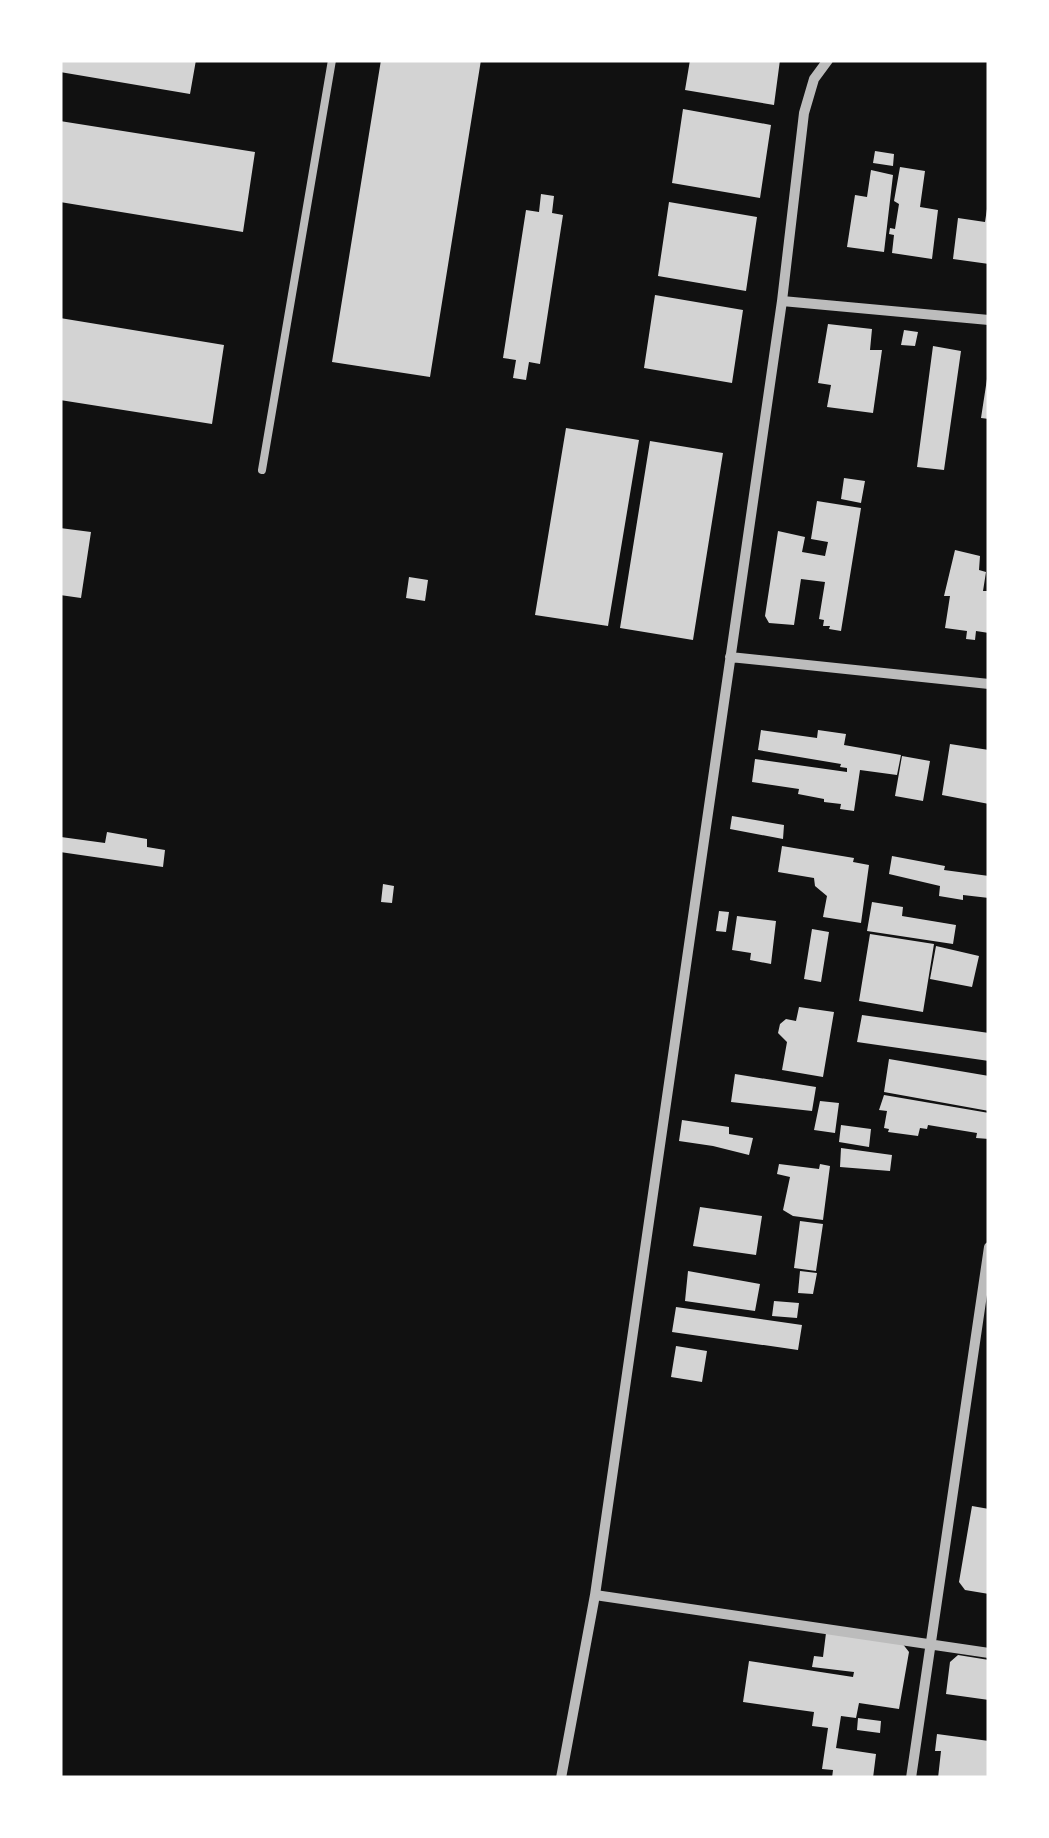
<svg xmlns="http://www.w3.org/2000/svg" width="1049" height="1838" font-family="Arial,sans-serif">
  <rect width="100%" height="100%" fill="#111"/>
  <path fill="#d3d3d3" d="M60,60H196L190,94L60,72Z
    M381,60H481L430,377L332,362Z
    M690,60H780L774,105L685,90Z
    M683,109L771,125L760,198L672,183Z
    M60,121L255,152L243,232L60,202Z
    M875,151L894,154L893,166L873,163Z
    M900,167L925,171L920,207L938,210L932,259L892,253L894,235L889,234L890,228L895,229L899,204L894,201Z
    M871,170L893,175L884,252L847,247L855,195L867,197Z
    M541,194L554,196L552,213L563,215L540,364L529,362L526,380L513,378L516,360L503,358L526,210L539,212Z
    M669,202L757,217L746,291L658,276Z
    M987,209H989V264L953,259L958,218L985,222Z
    M655,295L743,310L732,383L644,368Z
    M60,318L224,345L212,424L60,400Z
    M828,324L872,329L870,350H882L873,413L827,407L831,385L818,383Z
    M904,330L918,332L915,346L901,345Z
    M933,346L961,351L944,470L917,467Z
    M987,379H989V419L981,418Z
    M566,428L639,440L608,626L535,615Z
    M650,441L723,453L693,640L620,628Z
    M844,478L865,481L861,503L841,499Z
    M817,501L861,508L841,631L829,629L830,626H823L824,620L819,619L825,582L801,579L794,625L769,623L765,616L778,531L805,537L802,552L825,556L828,542L811,539Z
    M60,528L91,532L81,598L60,595Z
    M955,550L980,556L979,570L986,572L983,591H989V633L976,631L975,640L966,639L967,631L945,628L950,596H944Z
    M409,577L428,580L425,601L406,598Z
    M761,730L817,738L818,730L846,734L844,745L901,755L897,775L860,770L854,811L840,809L841,804L824,802V799L798,794L799,789L752,782L755,759L847,772V768L840,767L841,764L758,750Z
    M950,744L989,750V804L942,795Z
    M902,756L930,761L923,801L895,796Z
    M732,816L784,825L783,839L730,829Z
    M107,832L147,839V847L165,850L163,867L60,852L61,837L105,843Z
    M782,846L854,858L853,862L869,865L861,923L823,917L827,896L815,886L814,878L778,872Z
    M892,856L945,866L944,870L989,876V898L963,895V900L939,896L940,886L889,874Z
    M383,884L394,886L392,903L381,902Z
    M872,902L903,907L902,916L956,925L953,944L867,931Z
    M719,911L729,912L726,932L716,931Z
    M737,916L776,921L771,964L750,960L751,953L732,950Z
    M812,929L829,932L821,982L804,979Z
    M870,934L934,944L923,1012L859,1001Z
    M936,946L979,956L972,987L930,979Z
    M799,1007L834,1012L823,1077L782,1070L787,1042L778,1033L780,1024L786,1019L796,1021Z
    M862,1015L989,1033V1061L857,1042Z
    M889,1059L989,1076V1111L884,1092Z
    M735,1074L816,1087L812,1111L731,1102Z
    M884,1095L989,1113V1139L976,1138L977,1133L928,1125L927,1129L920,1128L918,1136L888,1132L889,1129L884,1128L887,1111L879,1110Z
    M820,1101L839,1103L835,1133L814,1130Z
    M682,1120L729,1127V1134L753,1138L749,1155L713,1146L679,1141Z
    M841,1125L871,1129L869,1147L839,1142Z
    M841,1148L892,1155L890,1171L840,1167Z
    M779,1164L819,1169L820,1164L830,1166L823,1220L793,1216L783,1210L790,1177L777,1174Z
    M700,1207L762,1216L756,1255L693,1246Z
    M800,1221L823,1224L816,1271L794,1268Z
    M688,1271L760,1284L755,1311L685,1301Z
    M800,1271L817,1273L813,1294L798,1293Z
    M774,1301L799,1303L797,1318L772,1316Z
    M676,1307L802,1325L798,1350L672,1332Z
    M676,1346L707,1351L702,1382L671,1377Z
    M972,1506L989,1509V1594L965,1590L959,1582Z
    M826,1633L902,1643L909,1652L899,1709L859,1703L856,1718L841,1716L836,1748L876,1754L873,1778H832L833,1770L822,1769L828,1728L812,1726L814,1712L743,1702L749,1661L853,1677L854,1672L812,1667L814,1656L823,1657Z
    M958,1655L989,1660V1700L946,1694L950,1662Z
    M858,1718L881,1721L880,1733L857,1730Z
    M937,1734L989,1741V1778H938L941,1751H935Z"/>
  <g fill="none" stroke-linecap="round" stroke-linejoin="round">
    <path stroke="#bcbcbc" stroke-width="8" d="M262,470L332,60"/>
    <path stroke="#bcbcbc" stroke-width="10" d="M782,301L989,320
      M730,657L989,684
      M595,1595L989,1653
      M561,1778L595,1595L782,301L804,113L814,79L828,60
      M911,1778L989,1247"/>
  </g>
  <rect width="1049" height="1838" fill="none" stroke="#ffffff" stroke-width="125"/>
</svg>
